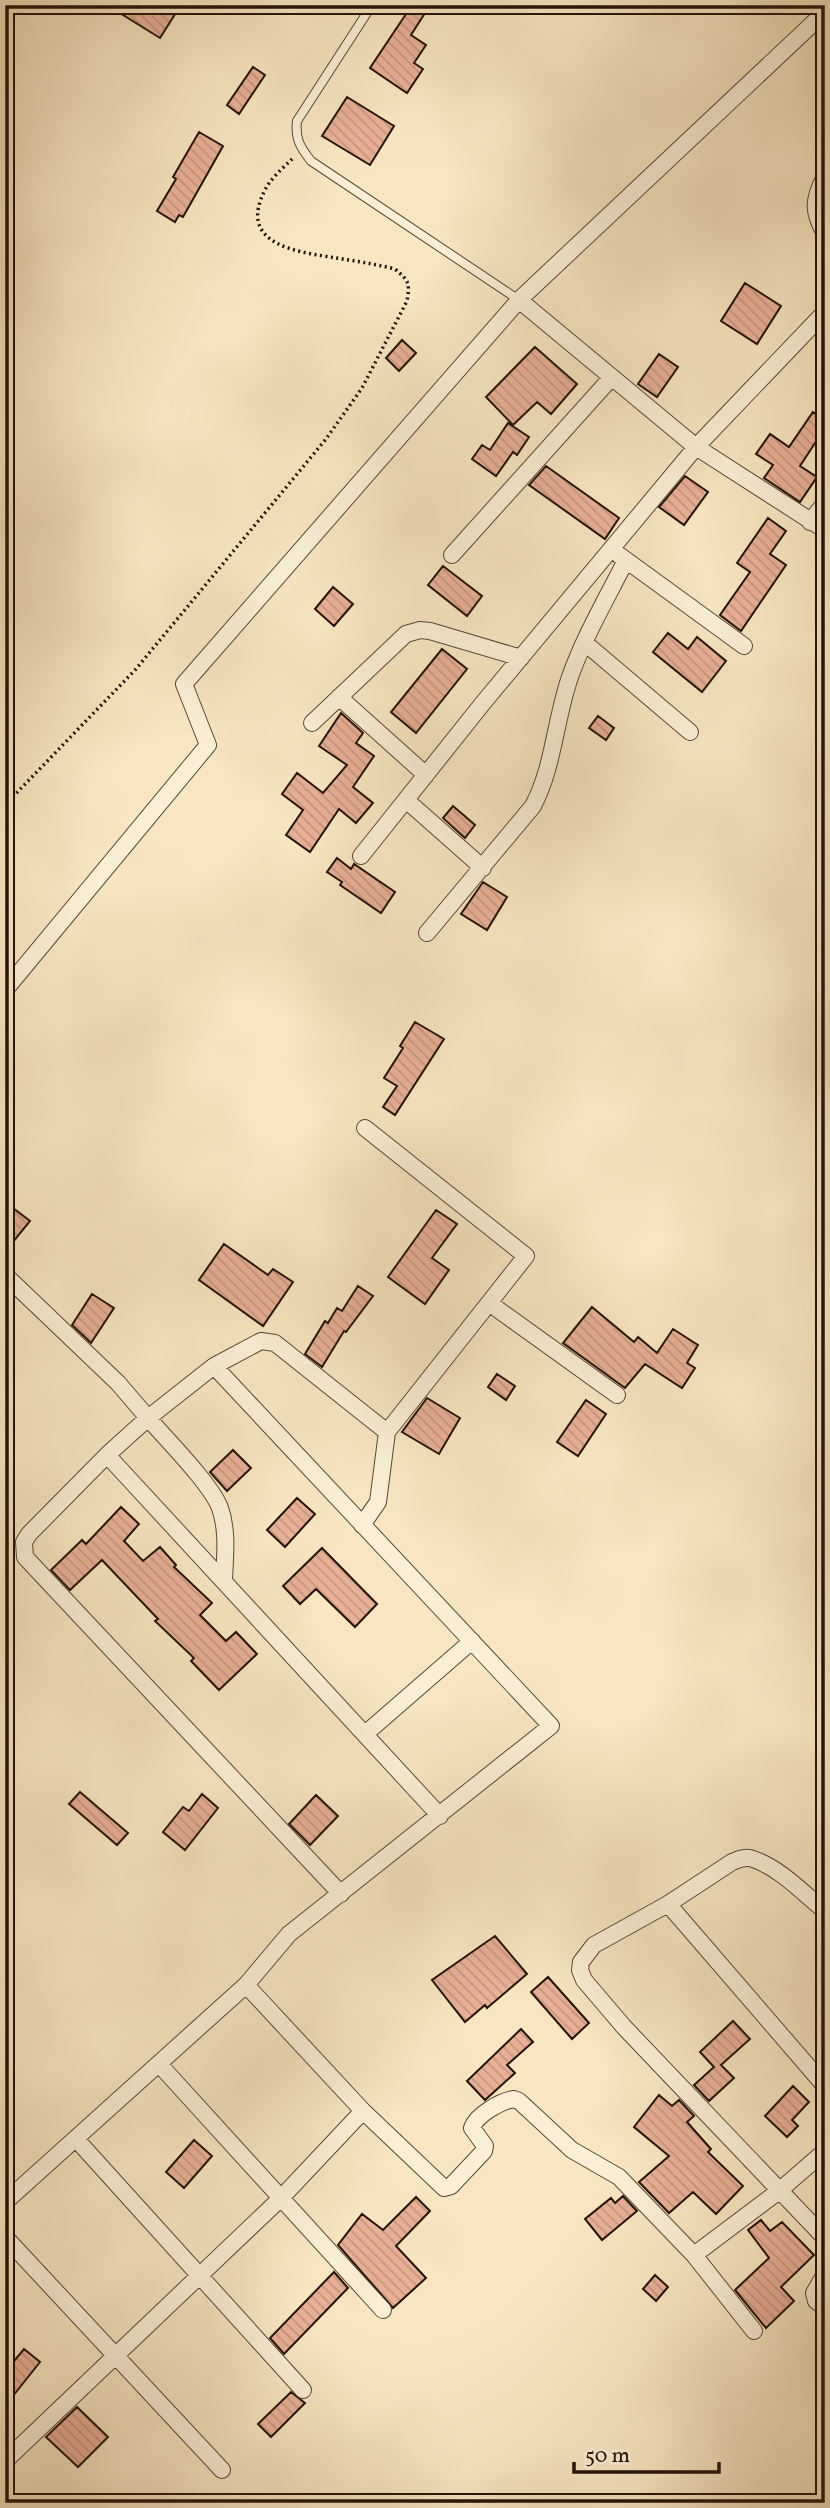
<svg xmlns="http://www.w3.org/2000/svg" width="830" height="2508" font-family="Vollkorn,serif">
  <defs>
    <pattern id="building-back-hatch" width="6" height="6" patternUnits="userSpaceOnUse" patternTransform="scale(1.75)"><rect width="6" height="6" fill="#e8b095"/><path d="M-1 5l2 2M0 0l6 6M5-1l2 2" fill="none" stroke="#c7967f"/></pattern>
  </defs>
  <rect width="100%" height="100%" fill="#f7e6c0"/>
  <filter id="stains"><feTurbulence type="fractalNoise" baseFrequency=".00286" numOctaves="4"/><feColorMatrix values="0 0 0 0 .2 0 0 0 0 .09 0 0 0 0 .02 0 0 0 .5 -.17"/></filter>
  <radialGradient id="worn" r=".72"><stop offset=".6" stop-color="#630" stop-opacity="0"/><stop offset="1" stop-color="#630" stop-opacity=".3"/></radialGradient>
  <path fill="url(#building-back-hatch)" stroke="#23120b" stroke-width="2" d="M107,5H167L177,11L160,38Z
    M412,5L425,13L411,35L426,45L414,63L423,69L407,93L370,68Z
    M253,67L265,75L239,114L227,105Z
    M347,97L394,126L370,165L322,136Z
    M199,132L223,146L183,217L179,215L175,222L157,211L176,179L173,177Z
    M745,283L781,306L757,344L721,321Z
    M402,340L416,353L399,371L386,358Z
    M535,347L577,384L551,414L537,402L513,425L486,397Z
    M659,354L678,367L657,397L638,384Z
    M813,412L825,420V445L817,440L800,466L817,477L800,502L764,478L773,465L756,454L770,434L789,447Z
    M508,423L529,437L517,455L513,452L496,476L472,459L482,445L490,450Z
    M546,466L619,518L605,539L529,485Z
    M685,476L708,492L684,525L659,507Z
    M768,518L786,531L770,554L786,565L741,631L720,615L750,572L737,563Z
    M443,566L482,596L467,616L428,585Z
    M333,587L353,604L334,626L315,609Z
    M668,633L688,649L697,637L726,661L702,692L653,652Z
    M442,649L467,669L416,733L391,712Z
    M341,713L363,733L356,743L374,756L353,787L373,803L356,823L339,809L310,852L286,835L303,810L282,794L297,773L323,793L347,765L319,746Z
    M598,716L614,728L606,740L589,728Z
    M453,806L475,825L465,838L443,818Z
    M337,858L351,869L354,864L395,892L381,913L340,885L342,882L327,872Z
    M483,882L507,897L487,930L461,914Z
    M415,1022L444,1039L395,1115L383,1107L397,1086L384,1078L403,1048L400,1046Z
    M5,1202L30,1221L5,1252Z
    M436,1210L457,1224L432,1258L449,1270L425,1304L388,1277Z
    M224,1244L268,1275L273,1269L293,1282L263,1326L199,1280Z
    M358,1286L373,1296L346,1332L344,1331L322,1367L305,1354L325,1321L328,1323L337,1308L342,1311Z
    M92,1294L114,1308L91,1343L72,1325Z
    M592,1307L634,1342L638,1337L657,1353L673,1329L698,1345L687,1363L695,1368L682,1388L645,1364L625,1388L563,1343Z
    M497,1374L515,1386L506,1400L488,1387Z
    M427,1398L460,1418L439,1454L402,1432Z
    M586,1400L606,1414L578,1456L557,1442Z
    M233,1450L251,1468L227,1491L210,1472Z
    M297,1498L315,1514L285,1547L267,1530Z
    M121,1507L139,1524L124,1541L143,1561L160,1547L176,1565L174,1567L212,1603L200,1615L226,1641L236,1632L257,1654L219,1690L191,1661L194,1658L155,1621L158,1619L102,1560L70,1590L51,1570L82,1540L86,1544Z
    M322,1548L377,1604L355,1627L316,1589L300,1604L283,1586Z
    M80,1792L128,1833L117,1845L69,1804Z
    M202,1794L218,1808L185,1850L163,1832L183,1807L189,1811Z
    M316,1795L338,1816L310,1845L289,1824Z
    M495,1936L527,1974L487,2008L485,2005L465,2022L432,1980Z
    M548,1977L589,2023L572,2039L531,1992Z
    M733,2021L750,2039L721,2065L734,2078L709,2101L694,2085L714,2067L700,2052Z
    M521,2029L533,2042L507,2065L515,2073L485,2100L467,2081Z
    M793,2086L809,2102L792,2120L798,2126L787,2137L765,2116Z
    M659,2095L672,2106L679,2100L694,2116L687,2122L711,2149L708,2152L743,2186L716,2214L693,2192L669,2213L639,2182L669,2156L634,2127Z
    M194,2140L212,2156L184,2188L166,2172Z
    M623,2196L637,2211L602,2240L585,2219L611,2198L615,2203Z
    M416,2197L430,2211L396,2246L426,2278L393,2308L338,2245L362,2214L383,2230Z
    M761,2220L770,2231L782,2222L814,2255L781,2287L794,2301L766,2328L735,2290L769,2258L748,2230Z
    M334,2272L348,2288L284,2354L270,2338Z
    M655,2275L668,2287L656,2301L643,2289Z
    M24,2349L40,2362L5,2406V2372Z
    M291,2392L305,2403L271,2437L258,2424Z
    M77,2407L108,2437L78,2467L46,2437Z"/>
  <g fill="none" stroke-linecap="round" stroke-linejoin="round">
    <g stroke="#584738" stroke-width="10">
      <path id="service" d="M372,5L297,121C295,139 300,147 311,161L519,300"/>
    </g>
    <g stroke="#584738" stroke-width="18">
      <path id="minor" d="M825,176C813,200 812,210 825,234
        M519,300L696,447L825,530
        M810,522L825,503
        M452,555L612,377
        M619,555L744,646
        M585,643L690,732
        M339,697L426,775
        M312,723L406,634L420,630L430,631L521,658
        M406,800L483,868
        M361,856L483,703L696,447L825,312
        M427,933L533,806C554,766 555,720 570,677C584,637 607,598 626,560
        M5,990L208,745L184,684L519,300L825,12
        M5,1275L118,1383L148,1418L214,1366L551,1726L289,1934L246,1985L363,2111L444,2188L451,2186L484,2151L485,2146L472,2128C476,2115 501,2101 514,2099L519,2101L572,2150L619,2177L694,2255L754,2331
        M489,1303L617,1395
        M214,1366L261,1341L275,1343L387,1432
        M107,1455L29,1534L24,1542L25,1557L341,1894
        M362,1525L378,1502L387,1432L526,1256L365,1128
        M224,1580C225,1556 228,1531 220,1508C211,1484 167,1440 148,1418L107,1455L440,1816
        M365,1734L472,1641
        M668,1904L825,2086
        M825,1911C804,1894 780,1868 753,1859C746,1856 739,1859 732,1862L668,1904L594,1945L581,1962L580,1970L584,1980L624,2027L825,2238
        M159,2064L383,2310
        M76,2139L303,2390
        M5,2202L246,1985
        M5,2237L222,2470
        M694,2255L779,2191L825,2151
        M825,2274L814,2293L816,2301L825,2308
        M5,2461L281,2198L363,2111"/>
    </g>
    <path stroke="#23120b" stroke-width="3.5" stroke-dasharray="2 3.5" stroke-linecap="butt" d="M5,805L136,669L326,439L362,388L407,301C410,283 409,281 395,269C375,264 356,261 336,258C300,252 236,246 265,190C271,178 283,168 293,158"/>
    <use href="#service" stroke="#faefd6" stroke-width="8"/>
    <use href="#minor" stroke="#faefd6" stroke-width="16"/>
  </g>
  <rect width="830" height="2508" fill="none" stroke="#f7e6c0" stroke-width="28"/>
  <rect x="7" y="7" width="816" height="2494" fill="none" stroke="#23120b" stroke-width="3.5"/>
  <rect x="14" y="14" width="802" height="2480" fill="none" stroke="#23120b" stroke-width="2"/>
  <path d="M574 2462v10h145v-10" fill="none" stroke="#23120b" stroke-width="3.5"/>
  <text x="585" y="2462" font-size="21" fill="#23120b" stroke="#faefd6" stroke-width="5" paint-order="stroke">50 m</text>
  <rect width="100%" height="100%" filter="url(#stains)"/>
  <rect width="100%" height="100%" fill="url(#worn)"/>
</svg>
